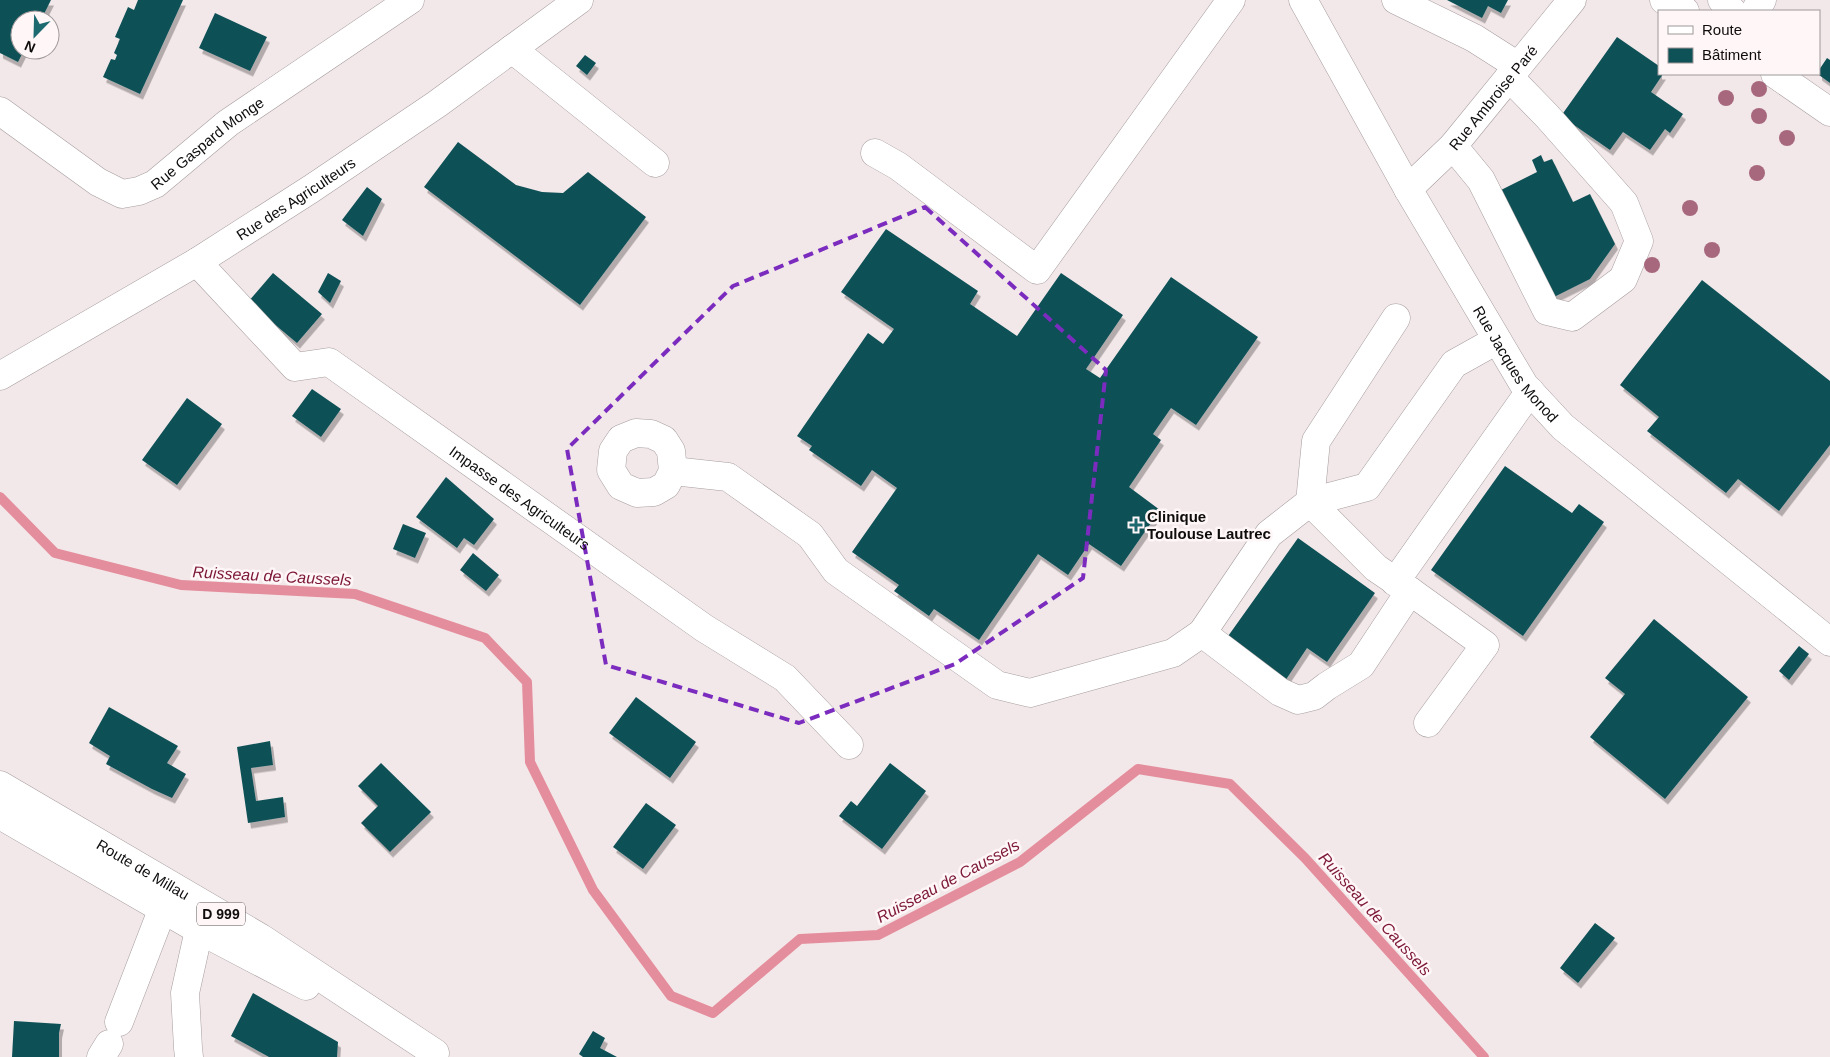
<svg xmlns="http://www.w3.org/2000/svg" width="1830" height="1057" font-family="Arial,sans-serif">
  <defs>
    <filter id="shadow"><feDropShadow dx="3" dy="5.5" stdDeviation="0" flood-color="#0004"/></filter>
  </defs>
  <rect width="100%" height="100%" fill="#f3e8e9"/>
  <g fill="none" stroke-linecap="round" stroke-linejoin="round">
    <path stroke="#e48e9d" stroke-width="10" d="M0,497L55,553L181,585L355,594L485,638L527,682L530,762L593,890L671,996L713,1013L800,939L878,935L1020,862L1138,769L1230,784L1305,858L1484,1057"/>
  </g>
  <path fill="#0e5157" filter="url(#shadow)" d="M0,0H51L41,20H20V50H24L18,62L0,53Z
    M138,0H183L140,94L103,77L111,59L115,60L117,55L114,53L120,39L115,37L128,7L134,10Z
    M1447,0H1508L1501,13L1488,6L1482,18Z
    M215,13L267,37L250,71L199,48Z
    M1617,37L1659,66V74H1663L1651,92L1683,114L1670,133L1665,129L1650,150L1623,132L1610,150L1561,116Z
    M585,55L596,63L587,75L576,66Z
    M1827,58L1830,60V83L1819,75V70Z
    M458,142L516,185L542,192L563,193L588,172L646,217L580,305L424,187Z
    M1541,155L1544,162L1552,159L1573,202L1590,194L1615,244L1590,279L1554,297L1501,190L1537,172L1532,160Z
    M367,187L382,199L363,236L342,220Z
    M886,229L978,291L970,304L1017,336L1061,273L1123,315L1086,369L1100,378L1171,277L1258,337L1196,425L1171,408L1153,434L1161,440L1129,487L1160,510L1121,566L1089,544L1068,575L1038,554L979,640L934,609L929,616L894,591L899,585L852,552L897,488L872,470L861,486L809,450L812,446L797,436L868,333L883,344L894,329L841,292Z
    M273,273L322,314L297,343L248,302Z
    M328,273L341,281L330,303L318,292Z
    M1702,280L1830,381V445L1779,511L1738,479L1726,493L1647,431L1659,417L1620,385Z
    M312,389L341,409L321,437L292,416Z
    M187,398L222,424L177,485L142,460Z
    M1505,466L1572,513L1579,504L1604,522L1523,636L1431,570Z
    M446,477L494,519L474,545L464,538L457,548L416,517Z
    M403,524L426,533L415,558L393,549Z
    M1298,538L1375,593L1327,662L1307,648L1285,681L1226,639Z
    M473,553L499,575L486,591L460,570Z
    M1654,619L1748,697L1665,799L1590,737L1625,694L1605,678Z
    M1799,646L1809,654L1789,680L1779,671Z
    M636,697L696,742L670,778L609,733Z
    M109,707L178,746L167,763L186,774L172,798L152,789L106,764L110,756L89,743Z
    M270,741L273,765L251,768L256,801L283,797L285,817L248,823L237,747Z
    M381,763L431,812L390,852L361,823L378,806L358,786Z
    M890,763L926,791L882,849L839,816L851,801L857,806Z
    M646,803L676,825L643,869L613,847Z
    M1595,923L1615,938L1578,983L1560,968Z
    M253,993L338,1042L337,1057H269L231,1036Z
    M14,1021L61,1024L59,1033V1057H12Z
    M593,1031L605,1038L600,1048L617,1057H583L579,1054Z"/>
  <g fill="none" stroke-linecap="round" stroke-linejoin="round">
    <g stroke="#a79e9f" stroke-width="29">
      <g id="minor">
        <path id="s1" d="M1303,0L1408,189L1524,385L1563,427L1830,642"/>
        <path d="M1396,0L1474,38L1518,66"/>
        <path d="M1664,0L1685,11"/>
        <path d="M1722,0L1732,11"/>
        <path d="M1755,11L1762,0"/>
        <path d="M512,49L655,163"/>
        <path d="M1775,74L1830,112"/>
        <path id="s2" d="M0,111L98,182L122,194L139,191L155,184L228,123L410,0"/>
        <path d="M1453,146L1481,180L1547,311L1572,317L1623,279L1639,241L1624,203L1547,116L1509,77"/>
        <path d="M875,153L898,166L1037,270L1231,0"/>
        <path id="s3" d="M1408,189L1453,146L1572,0"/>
        <path id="s4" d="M197,262L295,367L329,362L704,628L785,678L849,745"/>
        <path id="s5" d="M0,376L197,262L311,189L437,104L579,0"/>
        <path d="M636,433L651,434L664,440L671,451L673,471L666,485L654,492L637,493L621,486L611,470L613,451L621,439Z"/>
        <path d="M673,471L728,477L810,535L836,571L997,685L1030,693L1173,653L1202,633L1269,534L1310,502L1367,487L1454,364L1497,340"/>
        <path d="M1395,582L1530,391"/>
        <path d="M1410,591L1485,645L1428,723"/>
        <path d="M1202,633L1280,692L1298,700L1314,696L1327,686L1361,665L1410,591L1376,568L1310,502L1316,441L1396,318"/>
        <path d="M119,1022L171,887"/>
        <path d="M101,1057L109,1044"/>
        <path d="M189,1057L188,1048L185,993L199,930"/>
      </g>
    </g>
    <g stroke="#a79e9f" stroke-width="29">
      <g id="major">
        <path id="s6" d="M0,785L261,938L435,1053"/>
        <path d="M0,815L199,930L306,986"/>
      </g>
    </g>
    <use href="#minor" stroke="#fff" stroke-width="28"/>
    <use href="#major" stroke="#fff" stroke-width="28"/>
  </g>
  <g fill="#a7687e">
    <circle cx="1759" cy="89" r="8"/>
    <circle cx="1726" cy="98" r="8"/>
    <circle cx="1759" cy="116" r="8"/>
    <circle cx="1787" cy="138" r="8"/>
    <circle cx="1757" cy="173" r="8"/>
    <circle cx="1690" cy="208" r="8"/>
    <circle cx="1712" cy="250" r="8"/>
    <circle cx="1652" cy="265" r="8"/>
  </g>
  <path fill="none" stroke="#7b2cbf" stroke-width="4" stroke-dasharray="10 6" stroke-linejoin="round" d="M925,207L1106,370L1083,578L955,664L799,723L606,665L567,449L733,286Z"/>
  <path fill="#1c6970" stroke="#fef6f7" stroke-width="2" d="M1133.5 517.5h5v5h5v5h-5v5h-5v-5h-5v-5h5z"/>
  <g text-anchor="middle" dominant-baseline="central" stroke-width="5" stroke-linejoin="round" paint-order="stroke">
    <rect fill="#fef6f7" stroke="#575252" stroke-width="1" x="197" y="902.5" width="48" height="23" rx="4"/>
    <g font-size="14" font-weight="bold" fill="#0f0c0c">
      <text x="221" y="914">D 999</text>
    </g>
    <g font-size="15" fill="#0f0c0c" stroke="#fef6f7">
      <text stroke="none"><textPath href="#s3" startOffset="125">Rue Ambroise Paré</textPath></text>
      <text stroke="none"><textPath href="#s2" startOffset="249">Rue Gaspard Monge</textPath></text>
      <text stroke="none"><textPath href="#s5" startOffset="345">Rue des Agriculteurs</textPath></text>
      <text stroke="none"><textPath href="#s1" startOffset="422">Rue Jacques Monod</textPath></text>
      <text stroke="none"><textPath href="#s4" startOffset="412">Impasse des Agriculteurs</textPath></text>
      <text stroke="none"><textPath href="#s6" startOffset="166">Route de Millau</textPath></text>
    </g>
    <g font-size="15" font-weight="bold" fill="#0f0c0c" stroke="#fef6f7" text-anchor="start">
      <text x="1147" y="516">Clinique<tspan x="1147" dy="17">Toulouse Lautrec</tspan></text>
    </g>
    <g font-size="16" font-style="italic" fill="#7c1736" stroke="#fef6f7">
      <text transform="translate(272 576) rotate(3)">Ruisseau de Caussels</text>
      <text transform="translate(948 881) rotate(-28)">Ruisseau de Caussels</text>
      <text transform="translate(1375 914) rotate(48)">Ruisseau de Caussels</text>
    </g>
  </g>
  <rect x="1658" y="10" width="162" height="65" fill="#fef6f7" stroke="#9e9899"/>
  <rect x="1668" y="26" width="25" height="8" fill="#ffffff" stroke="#9e9899"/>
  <text x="1702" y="35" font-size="15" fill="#0f0c0c">Route</text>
  <rect x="1668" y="48" width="25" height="15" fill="#0e5157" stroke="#9e9899"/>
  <text x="1702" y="60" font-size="15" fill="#0f0c0c">Bâtiment</text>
  <g transform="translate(35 35) rotate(203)"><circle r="24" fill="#fef6f7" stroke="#9e9899"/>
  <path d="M0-4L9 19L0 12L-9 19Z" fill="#1c6970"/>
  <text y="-8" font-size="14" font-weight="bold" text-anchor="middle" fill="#0f0c0c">N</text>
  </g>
</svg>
